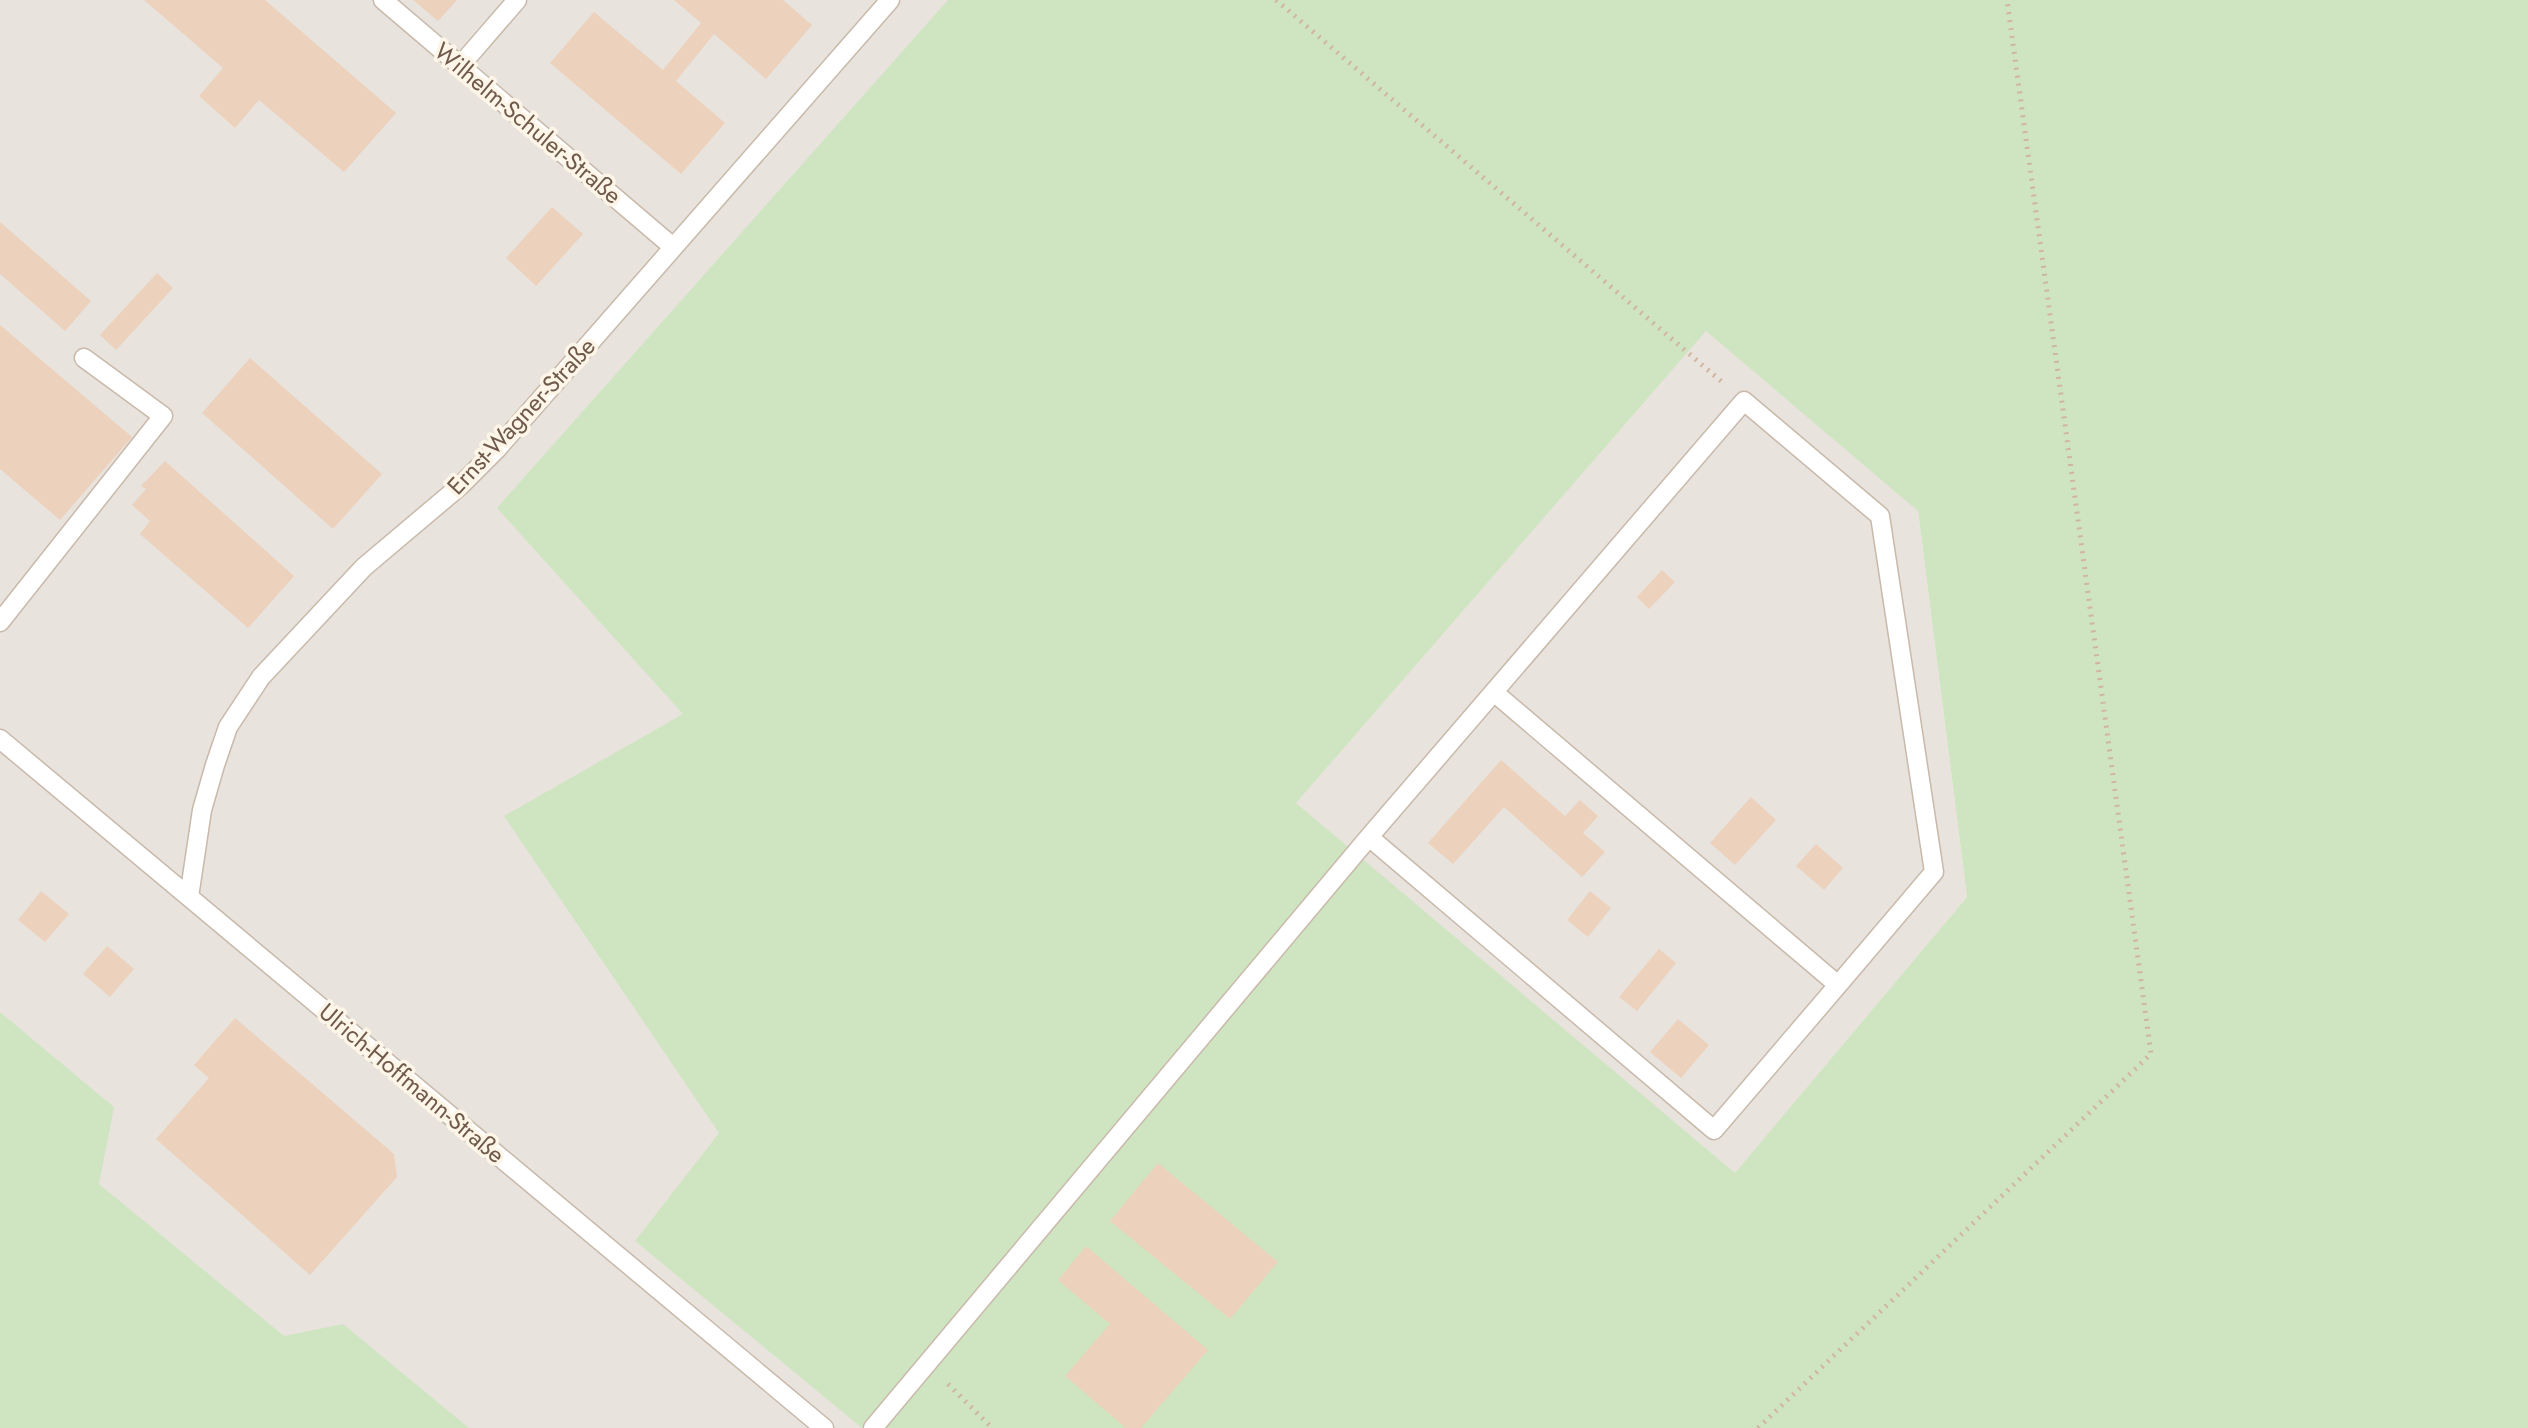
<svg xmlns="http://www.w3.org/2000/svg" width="2528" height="1428" font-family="Jost,sans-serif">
  <rect width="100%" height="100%" fill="#f9f1e2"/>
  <path fill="#e9e3dd" d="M0,0H1878L1918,511L1967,897L1522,1428H381L91,1201L12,1023L0,1012Z"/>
  <path fill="#cfe5c2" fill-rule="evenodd" d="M948,0H2528V1428H862L635,1241L719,1133L504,816L683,714L497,508ZM1706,331L1918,511L1967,897L1735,1173L1296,803Z
    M0,1012L114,1107L99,1184L284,1336L343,1324L469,1428H0Z"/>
  <path fill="#ecd1bc" d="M144,0H265L396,113L344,172L259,100L235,128L199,96L223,68Z
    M413,0H457L438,21Z
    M674,0H783L812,25L766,79L714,34L676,81L725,123L681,174L550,63L594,12L663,70L701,23Z
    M552,207L583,234L536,286L506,258Z
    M0,222L91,301L65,331L0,274Z
    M157,273L173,288L116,350L100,335Z
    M0,325L132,437L60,520L0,469Z
    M250,358L382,474L333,529L202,413Z
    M165,461L294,576L248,628L140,534L150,521L132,505L146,489L141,486Z
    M1662,570L1675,582L1649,609L1637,597Z
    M1501,760L1565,816L1580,800L1598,816L1583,833L1605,852L1582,877L1504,807L1453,864L1428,843Z
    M1751,797L1776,820L1735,865L1710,843Z
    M1816,844L1843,868L1824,890L1796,866Z
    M41,891L69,914L45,942L18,920Z
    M1590,891L1611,908L1588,937L1567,920Z
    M107,946L134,969L110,997L83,974Z
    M1659,949L1676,963L1637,1011L1619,997Z
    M235,1018L394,1154L397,1177L310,1275L156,1139L209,1078L194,1065Z
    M1678,1019L1709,1045L1681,1078L1650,1052Z
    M1158,1163L1278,1262L1230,1319L1110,1221Z
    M1086,1246L1208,1350L1141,1428H1126L1065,1376L1110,1324L1058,1280Z"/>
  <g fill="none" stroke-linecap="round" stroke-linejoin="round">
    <g stroke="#c8b9aa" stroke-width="21">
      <path id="service" d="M383,0L673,247
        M460,66L517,0
        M0,622L163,416L84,358
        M0,739L824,1428
        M1369,837L1714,1130L1838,985L1496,694
        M189,897L202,810L215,765L228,727L261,677L364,567L460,486L497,449L890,0
        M873,1428L1369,837L1744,401L1880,516L1934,872L1838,985"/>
    </g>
    <path stroke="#d0b5a0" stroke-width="5" stroke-dasharray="2 6" stroke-linecap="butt" d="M1276,0L1722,382
      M948,1384L992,1428
      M1758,1428L2151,1054L2007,0"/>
    <use href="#service" stroke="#fff" stroke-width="18"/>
  </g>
  <g text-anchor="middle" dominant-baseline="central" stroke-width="7" stroke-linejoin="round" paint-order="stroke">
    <g font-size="24" fill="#6e594b" stroke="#fdf5e7">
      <text transform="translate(528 123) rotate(40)">Wilhelm-Schuler-Straße</text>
      <text transform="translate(521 416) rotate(-47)">Ernst-Wagner-Straße</text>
      <text transform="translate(412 1083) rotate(40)">Ulrich-Hoffmann-Straße</text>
    </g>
  </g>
</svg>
